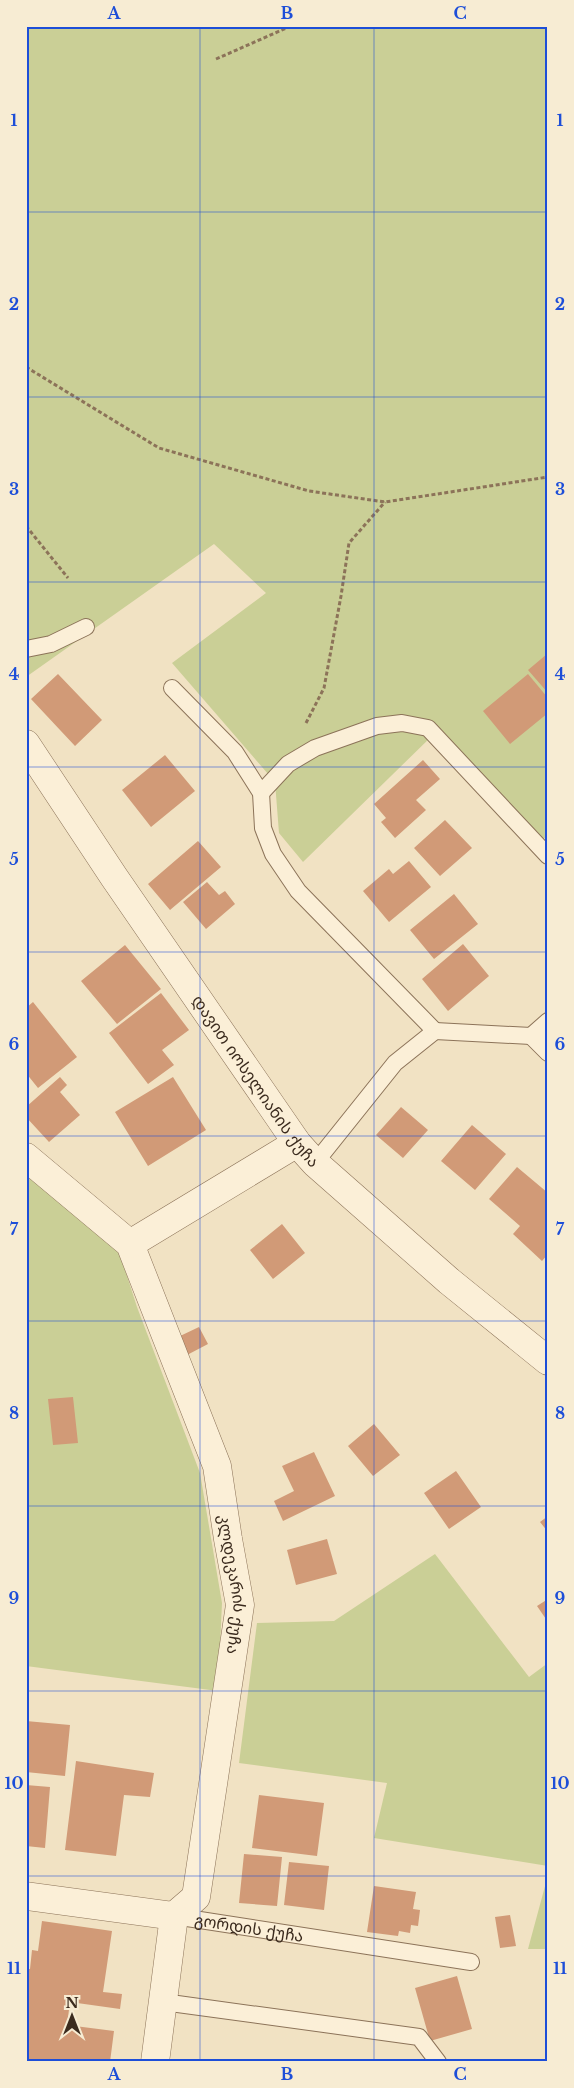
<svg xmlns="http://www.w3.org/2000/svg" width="574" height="2088" font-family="'Libre Baskerville','Noto Sans Georgian',serif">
  <rect width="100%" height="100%" fill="#f1e2c3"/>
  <path fill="#cacf96" d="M26,26H548V835L536,846L434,734L303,862L279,833L275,782L172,663L266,593L214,544L26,677Z
    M26,1175L119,1251L137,1307L200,1473L222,1603L218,1691L26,1666Z
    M435,1554L529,1677L548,1663V1866L374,1838L387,1783L239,1763L257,1623L334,1621Z
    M548,1875V1949H528Z"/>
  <path fill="#d19a77" d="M547,654L548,655V693L528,670Z
    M58,674L102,720L75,746L31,699Z
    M528,674L548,698V713L510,744L483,711Z
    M165,755L195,791L151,827L122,790Z
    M423,760L440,779L416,800L426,810L395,838L381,822L386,818L374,804Z
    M445,820L472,848L440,876L414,848Z
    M198,841L221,867L170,910L148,884Z
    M409,861L431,887L389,922L363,891L389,869L393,874Z
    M207,882L219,895L225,891L235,904L206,929L183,902Z
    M454,894L478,924L434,959L410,930Z
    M463,944L489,976L448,1011L422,979Z
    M125,945L161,989L117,1024L81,981Z
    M161,993L189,1030L162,1050L174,1065L148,1084L109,1033Z
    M33,1002L77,1057L38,1088L26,1073V1008Z
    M60,1077L67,1085L60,1092L80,1115L49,1142L26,1117V1107Z
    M173,1077L206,1130L148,1166L115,1112Z
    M401,1107L428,1130L403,1158L376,1135Z
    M472,1125L506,1154L475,1190L441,1161Z
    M517,1167L548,1193V1254L542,1261L513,1234L520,1226L489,1199Z
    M282,1224L305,1253L273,1279L250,1250Z
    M199,1327L208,1344L187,1355L178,1337Z
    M73,1397L78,1443L53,1445L48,1399Z
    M374,1424L400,1455L373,1476L348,1446Z
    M314,1452L335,1496L283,1521L274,1501L294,1491L282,1466Z
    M456,1471L481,1507L449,1529L424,1493Z
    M548,1516V1532L540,1522Z
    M327,1539L337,1574L296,1585L287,1550Z
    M548,1599V1622L537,1606Z
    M26,1721L70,1725L65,1776L26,1772Z
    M76,1761L154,1773L150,1797L124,1795L116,1856L65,1850Z
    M26,1785L50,1787L45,1848L26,1846Z
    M259,1795L324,1803L317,1856L252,1848Z
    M244,1854L282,1857L277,1906L239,1903Z
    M289,1862L329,1866L324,1910L284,1905Z
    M374,1886L416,1892L413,1909L420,1910L418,1926L411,1925L410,1933L399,1931L398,1936L367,1932Z
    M510,1915L516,1946L500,1948L495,1917Z
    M42,1921L112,1931L103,1992L122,1994L120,2009L70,2002L67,2025L114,2031L110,2062H26V1969H30L32,1950L38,1951Z
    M457,1976L472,2029L430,2041L415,1988Z"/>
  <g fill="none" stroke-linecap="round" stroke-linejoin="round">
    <g stroke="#8c7359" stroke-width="18">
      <g id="service">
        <path d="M26,649L51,644L86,627"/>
        <path d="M172,688L235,752L261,793L263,828L273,854L298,891L435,1031L395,1063L315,1163"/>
        <path d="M261,793L288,764L315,748L377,726L402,723L428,728L548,856"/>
        <path d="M548,1021L531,1036L548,1053"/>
        <path d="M435,1031L531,1036L548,1034"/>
        <path id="s1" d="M174,1916L471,1962"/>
        <path d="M163,2002L419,2037L438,2062"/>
      </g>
    </g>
    <g stroke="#8c7359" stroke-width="29">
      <g id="minor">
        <path id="s2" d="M26,744L114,877L297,1143L315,1163L449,1281L548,1361"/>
        <path id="s3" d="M26,1157L130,1244L217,1466L228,1539L240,1605L196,1897L174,1916L155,2062"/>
        <path d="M130,1244L297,1143"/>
        <path d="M26,1896L174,1916"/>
      </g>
    </g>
    <path stroke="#8c7359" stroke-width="3" stroke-dasharray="4 2.5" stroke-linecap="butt" d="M216,59L291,26
      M26,367L159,448L309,491L385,502L548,477
      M26,526L68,578
      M306,723L324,688L341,596L349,543L385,502"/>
    <use href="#service" stroke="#fbefd7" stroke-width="16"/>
    <use href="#minor" stroke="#fbefd7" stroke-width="28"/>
  </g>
  <path fill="none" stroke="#1d4ed8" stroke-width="1" stroke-opacity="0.55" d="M200,26V2062M374,26V2062M26,212H548M26,397H548M26,582H548M26,767H548M26,952H548M26,1136H548M26,1321H548M26,1506H548M26,1691H548M26,1876H548"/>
  <g text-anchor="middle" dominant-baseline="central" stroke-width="5" stroke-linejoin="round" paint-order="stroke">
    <g font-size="16" fill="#3b2b1e" stroke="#f7ecd3">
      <text stroke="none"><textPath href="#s2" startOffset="408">დავით იოსელიანის ქუჩა</textPath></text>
      <text stroke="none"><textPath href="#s3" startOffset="494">კლდეკარის ქუჩა</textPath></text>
      <text stroke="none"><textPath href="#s1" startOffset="76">გორდის ქუჩა</textPath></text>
    </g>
  </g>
  <rect width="574" height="2088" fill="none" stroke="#f7ecd3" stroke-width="55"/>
  <g transform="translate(72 2016)" stroke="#f7ecd3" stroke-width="4" paint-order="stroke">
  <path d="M0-4L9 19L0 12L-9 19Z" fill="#3b2b1e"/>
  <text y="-8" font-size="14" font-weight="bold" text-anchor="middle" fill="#3b2b1e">N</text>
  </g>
  <rect x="28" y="28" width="518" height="2032" fill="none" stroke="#1d4ed8" stroke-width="2"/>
  <g font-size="16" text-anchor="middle" font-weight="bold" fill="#1d4ed8">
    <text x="114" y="19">A</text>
    <text x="287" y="19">B</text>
    <text x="460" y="19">C</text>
    <text x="14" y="126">1</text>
    <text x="560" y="126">1</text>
    <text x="14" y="310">2</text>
    <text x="560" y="310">2</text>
    <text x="14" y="495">3</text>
    <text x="560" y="495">3</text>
    <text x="14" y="680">4</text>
    <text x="560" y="680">4</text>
    <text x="14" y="865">5</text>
    <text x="560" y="865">5</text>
    <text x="14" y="1050">6</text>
    <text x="560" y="1050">6</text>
    <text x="14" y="1235">7</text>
    <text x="560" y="1235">7</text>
    <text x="14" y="1419">8</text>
    <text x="560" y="1419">8</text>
    <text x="14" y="1604">9</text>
    <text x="560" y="1604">9</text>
    <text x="14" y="1789">10</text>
    <text x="560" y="1789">10</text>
    <text x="14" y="1974">11</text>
    <text x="560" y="1974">11</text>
    <text x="114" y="2080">A</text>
    <text x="287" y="2080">B</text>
    <text x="460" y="2080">C</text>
  </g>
</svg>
